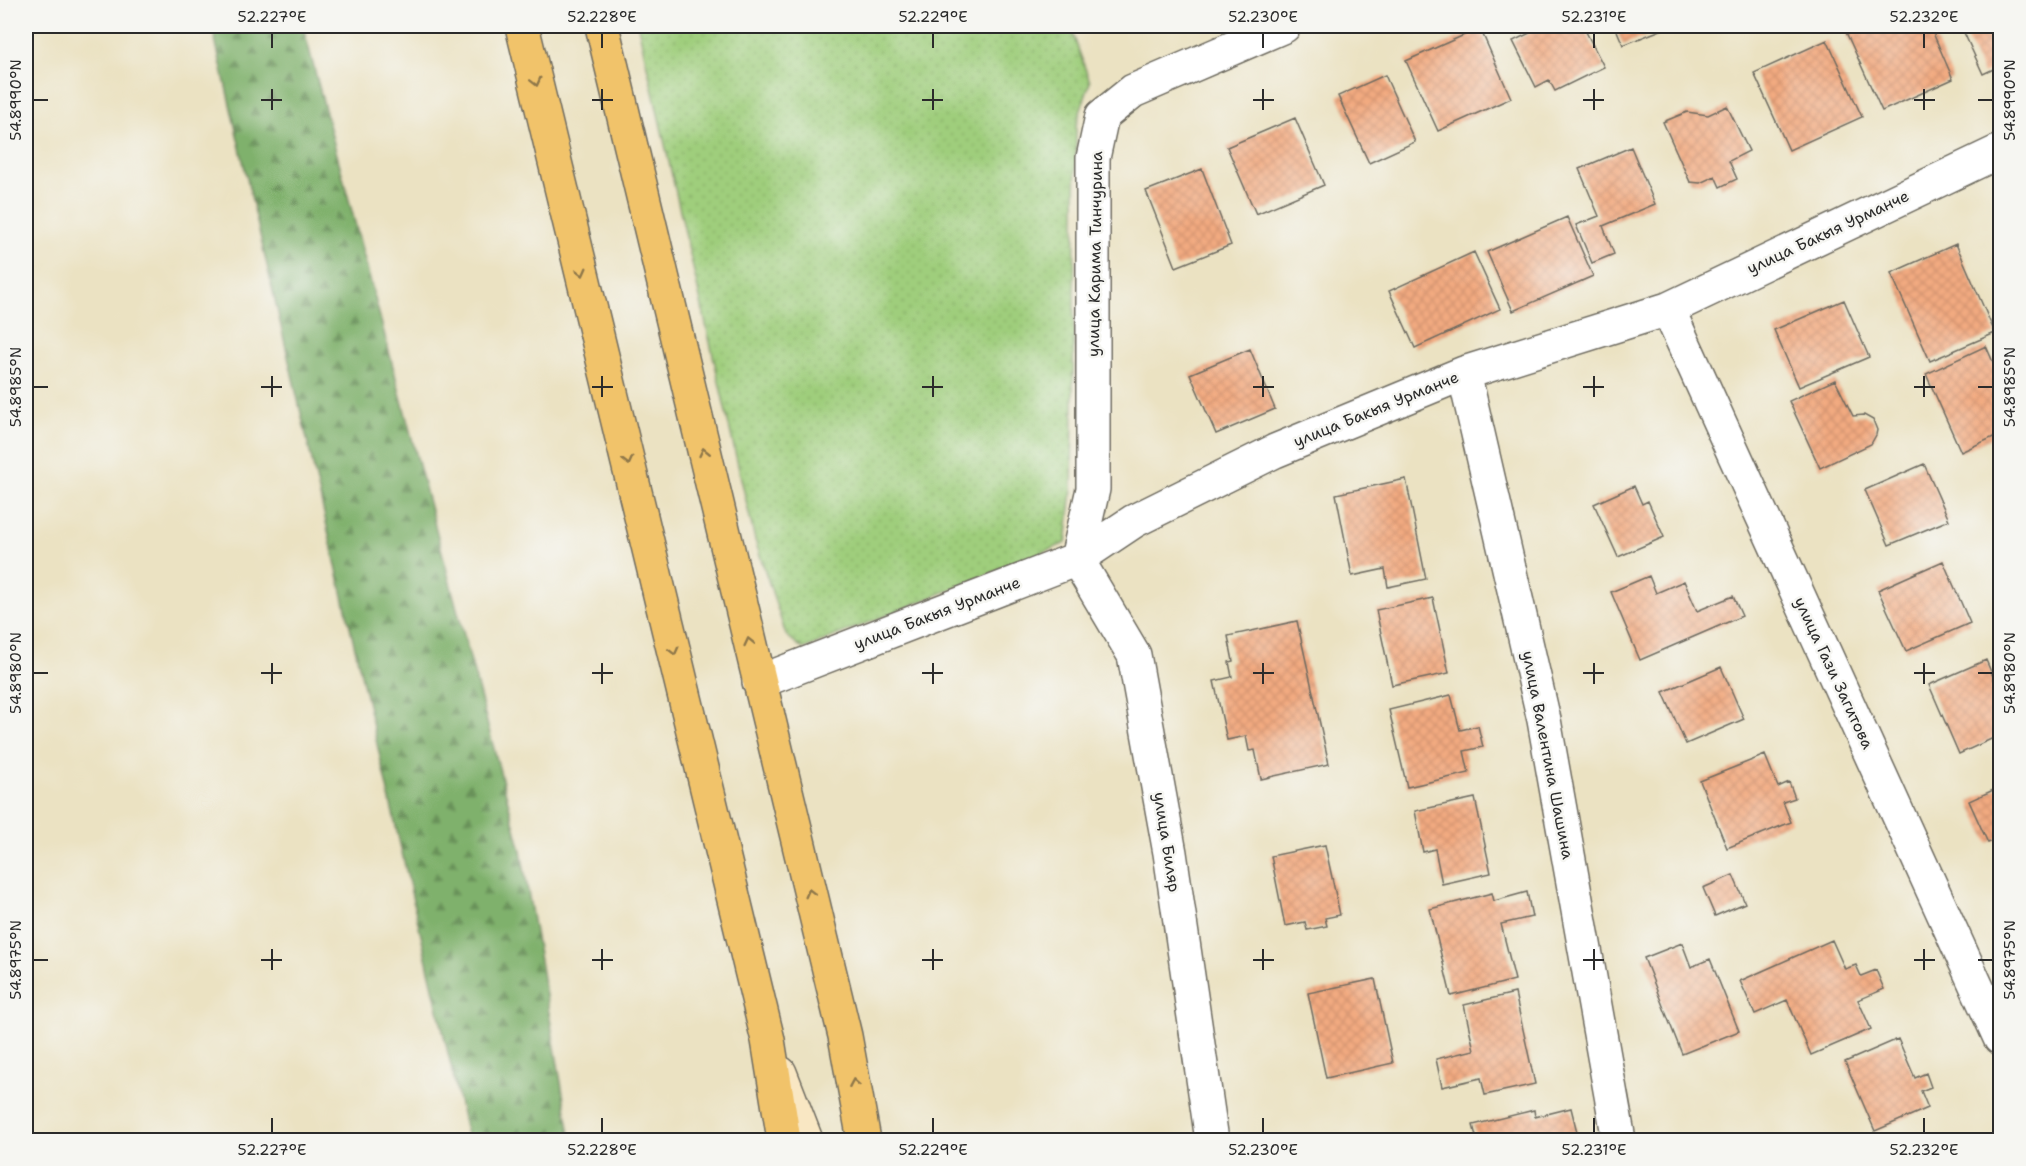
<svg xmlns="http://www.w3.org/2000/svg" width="2026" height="1166" font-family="'Shantell Sans',sans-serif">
  <defs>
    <pattern id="grass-dots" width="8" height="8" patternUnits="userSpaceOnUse" patternTransform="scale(1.5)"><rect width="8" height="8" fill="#9fce7c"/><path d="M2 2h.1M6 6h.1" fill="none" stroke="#89b16b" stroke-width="1.8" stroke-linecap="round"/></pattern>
    <pattern id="forest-firs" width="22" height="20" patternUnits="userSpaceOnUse" patternTransform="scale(1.5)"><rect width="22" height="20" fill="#7fb16c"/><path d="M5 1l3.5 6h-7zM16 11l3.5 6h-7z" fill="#689059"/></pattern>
    <pattern id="building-cross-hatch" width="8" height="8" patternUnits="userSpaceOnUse" patternTransform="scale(1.5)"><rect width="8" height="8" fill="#f2aa80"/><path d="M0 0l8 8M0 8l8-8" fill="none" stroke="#d0926f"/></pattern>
  </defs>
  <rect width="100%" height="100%" fill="#f6f6f2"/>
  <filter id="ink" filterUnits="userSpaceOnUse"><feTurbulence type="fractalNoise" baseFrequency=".0167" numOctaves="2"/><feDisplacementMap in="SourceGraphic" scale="12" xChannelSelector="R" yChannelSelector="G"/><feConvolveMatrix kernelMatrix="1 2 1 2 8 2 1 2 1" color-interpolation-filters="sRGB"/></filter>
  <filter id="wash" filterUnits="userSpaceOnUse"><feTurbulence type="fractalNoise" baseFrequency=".008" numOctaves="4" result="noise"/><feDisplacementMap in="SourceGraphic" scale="24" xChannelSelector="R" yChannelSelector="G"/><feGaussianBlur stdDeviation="1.35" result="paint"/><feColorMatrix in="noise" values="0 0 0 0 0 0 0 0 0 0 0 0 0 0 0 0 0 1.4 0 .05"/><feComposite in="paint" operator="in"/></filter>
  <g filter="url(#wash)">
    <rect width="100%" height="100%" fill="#ebe2c2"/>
    <path fill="url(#grass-dots)" stroke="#657c54" stroke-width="1.5" d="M638,26H1070L1090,82L1076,125L1072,489L1066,543L803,649L786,635L755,540Z"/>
    <path fill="url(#forest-firs)" stroke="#556e4c" stroke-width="1.5" d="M212,26H303L521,851L571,1140H468Z"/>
    <g id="blocks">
      <path fill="url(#building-cross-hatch)" d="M1526,26H1583L1604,67L1555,91L1549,80L1536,87L1513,41L1530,33Z
        M1615,26H1671L1623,45Z
        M1856,26H1930L1953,79L1882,111L1845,30Z
        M1961,26H2000V66L1983,74Z
        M1480,28L1511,98L1438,131L1406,61Z
        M1827,40L1862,117L1789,150L1754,73Z
        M1385,75L1415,142L1369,163L1338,96Z
        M1727,106L1749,151L1729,161L1737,179L1720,187L1715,176L1700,183L1690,182L1663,122L1687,112L1708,115Z
        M1295,118L1324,185L1256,214L1227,147Z
        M1631,147L1655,204L1603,226L1614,254L1592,263L1576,225L1599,216L1579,169Z
        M1202,169L1231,245L1176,267L1146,191Z
        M1567,217L1593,276L1513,311L1487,252Z
        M1956,244L1995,333L1930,361L1891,273Z
        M1474,252L1500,309L1415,348L1389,291Z
        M1844,300L1869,357L1799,387L1774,330Z
        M1986,346L2000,378V434L1961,452L1926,374Z
        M1250,349L1275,409L1216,434L1190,374Z
        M1835,380L1853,416L1864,415L1873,420L1877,430L1876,435L1871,444L1820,468L1789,401Z
        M1924,464L1949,520L1889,545L1865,490Z
        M1406,479L1426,579L1388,587L1385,569L1352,576L1336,494Z
        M1634,486L1642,504L1648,501L1664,537L1618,557L1594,504Z
        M1943,561L1970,623L1906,651L1878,590Z
        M1649,576L1656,593L1684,581L1697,611L1733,596L1742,616L1640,660L1611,592Z
        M1433,598L1449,673L1392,685L1376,610Z
        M1297,621L1329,764L1261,779L1255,750L1249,751L1246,736L1227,740L1214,681L1232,677L1229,662L1233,661L1228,636Z
        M1986,660L2000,693V735L1959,754L1929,685Z
        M1721,667L1744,719L1686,744L1663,692Z
        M1451,695L1460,730L1478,726L1483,747L1464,751L1469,773L1407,787L1389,710Z
        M1765,755L1778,787L1789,782L1795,798L1783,802L1791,822L1727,848L1700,781Z
        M2000,787V838L1988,843L1969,801Z
        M1475,798L1491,873L1442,884L1435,849L1423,852L1415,811Z
        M1325,845L1340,915L1325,918L1327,926L1307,930L1305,922L1285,926L1271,856Z
        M1733,875L1745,903L1715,916L1703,888Z
        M1527,892L1532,917L1501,924L1515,980L1451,996L1430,909L1492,893L1494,901Z
        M1832,940L1845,969L1856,965L1861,976L1876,970L1884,989L1858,1000L1871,1029L1811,1055L1787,1000L1755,1014L1740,981Z
        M1682,943L1691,967L1710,959L1739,1031L1682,1054L1644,958Z
        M1375,979L1393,1063L1326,1078L1308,993Z
        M1515,993L1535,1084L1485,1095L1481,1078L1442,1087L1436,1059L1474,1050L1464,1005Z
        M1898,1039L1915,1078L1926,1073L1931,1087L1921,1091L1928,1108L1875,1131L1845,1062Z
        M1571,1108L1579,1140H1477L1473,1125L1534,1110L1535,1117Z"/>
    </g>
  </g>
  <g filter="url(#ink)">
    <use href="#blocks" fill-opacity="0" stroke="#6e6b60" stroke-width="1.5"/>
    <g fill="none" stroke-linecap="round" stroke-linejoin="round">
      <g stroke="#6e6b60" stroke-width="36">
        <path id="street" d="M1668,309L2000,1038
          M1464,373L1544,720L1619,1140
          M759,682L1077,559L1134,521L1275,451L1464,373L1668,309L2000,151
          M1212,1140L1170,853L1134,655L1077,559L1093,489V158L1102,116L1133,91L1284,26"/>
      </g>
      <g stroke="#6e6b60" stroke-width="36">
        <path id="secondary" d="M780,1073L806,1140"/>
      </g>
      <g stroke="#6e6b60" stroke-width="36">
        <path id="highway" d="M522,26L768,1040L784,1140
          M602,26L845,1036L864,1140"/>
      </g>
      <use href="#street" stroke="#fff" stroke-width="33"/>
      <use href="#secondary" stroke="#f9e7c3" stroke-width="33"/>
      <use href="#highway" stroke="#f1c36a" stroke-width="33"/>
    </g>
    <defs><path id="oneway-chevron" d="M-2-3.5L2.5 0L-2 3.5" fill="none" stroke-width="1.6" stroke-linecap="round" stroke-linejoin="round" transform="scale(1.5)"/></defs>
    <g stroke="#8e774a">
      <use href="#oneway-chevron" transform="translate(536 82) rotate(76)"/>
      <use href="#oneway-chevron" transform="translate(582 272) rotate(76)"/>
      <use href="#oneway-chevron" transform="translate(704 452) rotate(-103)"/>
      <use href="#oneway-chevron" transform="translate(628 461) rotate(76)"/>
      <use href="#oneway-chevron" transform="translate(749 642) rotate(-103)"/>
      <use href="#oneway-chevron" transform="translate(674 651) rotate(76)"/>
      <use href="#oneway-chevron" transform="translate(810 893) rotate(-104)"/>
      <use href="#oneway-chevron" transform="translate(854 1083) rotate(-100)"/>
    </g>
  </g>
  <path fill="none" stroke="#2b2b2b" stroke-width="2" d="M272,33V48M602,33V48M933,33V48M1263,33V48M1594,33V48M1924,33V48M272,89V110M602,89V110M933,89V110M1263,89V110M1594,89V110M1924,89V110M33,100H48M261,100H282M592,100H613M922,100H943M1253,100H1274M1583,100H1604M1914,100H1935M1978,100H1993M272,376V397M602,376V397M933,376V397M1263,376V397M1594,376V397M1924,376V397M33,387H48M261,387H282M592,387H613M922,387H943M1253,387H1274M1583,387H1604M1914,387H1935M1978,387H1993M272,663V684M602,663V684M933,663V684M1263,663V684M1594,663V684M1924,663V684M33,673H48M261,673H282M592,673H613M922,673H943M1253,673H1274M1583,673H1604M1914,673H1935M1978,673H1993M272,949V970M602,949V970M933,949V970M1263,949V970M1594,949V970M1924,949V970M33,960H48M261,960H282M592,960H613M922,960H943M1253,960H1274M1583,960H1604M1914,960H1935M1978,960H1993M272,1118V1133M602,1118V1133M933,1118V1133M1263,1118V1133M1594,1118V1133M1924,1118V1133"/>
  <g text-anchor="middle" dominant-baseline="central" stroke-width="5" stroke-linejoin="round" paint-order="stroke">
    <g font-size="16" fill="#2b2b2b" stroke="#f6f6f2">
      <text transform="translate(1828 232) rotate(-25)">улица Бакыя Урманче</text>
      <text transform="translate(1095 254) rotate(-89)">улица Карима Тинчурина</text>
      <text transform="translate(1376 409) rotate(-22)">улица Бакыя Урманче</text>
      <text transform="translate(937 613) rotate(-21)">улица Бакыя Урманче</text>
      <text transform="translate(1834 673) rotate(65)">улица Гази Загитова</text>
      <text transform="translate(1548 755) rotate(79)">улица Валентина Шашина</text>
      <text transform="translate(1167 842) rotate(81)">улица Биляр</text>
    </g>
  </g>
  <rect width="2026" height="1166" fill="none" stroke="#f6f6f2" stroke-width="66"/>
  <rect x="33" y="33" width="1960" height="1100" fill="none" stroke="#2b2b2b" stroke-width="2"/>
  <g font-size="15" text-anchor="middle" fill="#2b2b2b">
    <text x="272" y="22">52.227°E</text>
    <text x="602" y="22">52.228°E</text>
    <text x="933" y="22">52.229°E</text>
    <text x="1263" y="22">52.230°E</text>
    <text x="1594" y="22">52.231°E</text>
    <text x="1924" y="22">52.232°E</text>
    <text transform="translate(16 100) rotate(-90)" y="5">54.8990°N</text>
    <text transform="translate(2010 100) rotate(-90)" y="5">54.8990°N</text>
    <text transform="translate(16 387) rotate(-90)" y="5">54.8985°N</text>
    <text transform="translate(2010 387) rotate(-90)" y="5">54.8985°N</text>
    <text transform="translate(16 673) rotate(-90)" y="5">54.8980°N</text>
    <text transform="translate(2010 673) rotate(-90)" y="5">54.8980°N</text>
    <text transform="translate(16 960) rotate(-90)" y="5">54.8975°N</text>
    <text transform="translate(2010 960) rotate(-90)" y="5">54.8975°N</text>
    <text x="272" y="1155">52.227°E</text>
    <text x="602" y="1155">52.228°E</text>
    <text x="933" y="1155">52.229°E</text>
    <text x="1263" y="1155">52.230°E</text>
    <text x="1594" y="1155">52.231°E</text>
    <text x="1924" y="1155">52.232°E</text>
  </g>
</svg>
